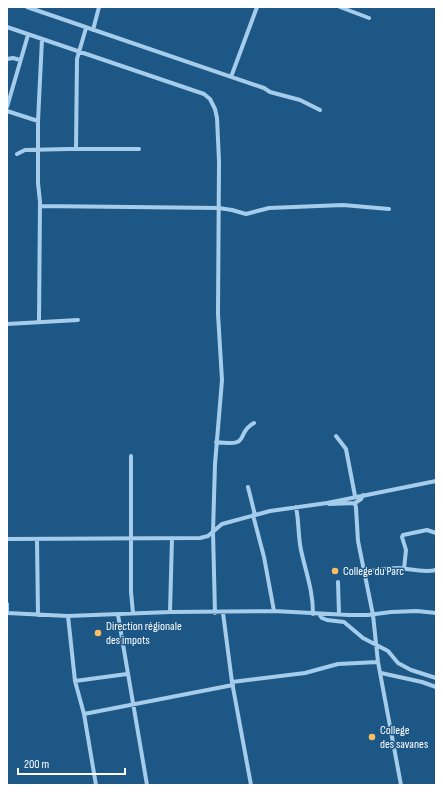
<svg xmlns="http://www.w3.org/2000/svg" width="443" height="792" font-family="'Sofia Sans Condensed',sans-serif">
  <rect width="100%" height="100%" fill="#1d5786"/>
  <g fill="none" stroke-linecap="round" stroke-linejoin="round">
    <path stroke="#a5cdeb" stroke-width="4" d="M27,7L264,88L270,92L300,100L320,110
      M340,7L369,18
      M7,27L204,94L210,99L215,109L217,118L219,161L218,314L222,380L215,464L213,532L215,613
      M93,30L99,7
      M7,59L13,58L20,60
      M231,77L257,7
      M7,107L28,35
      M7,111L38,121
      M76,149L77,59L86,28
      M17,154L25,150L69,149H139
      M40,206L219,208L232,210L246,214L269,208L343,205L389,209
      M39,322L40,202L38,183V121L42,39
      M7,324L78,320
      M336,436L346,449L355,496
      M216,442C253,447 234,434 254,423
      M131,456V592L133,613
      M248,487L255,515
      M355,503L361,499L363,495
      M329,504L355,503L356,508L358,541L373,615L378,662L401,785
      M296,507C299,521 298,536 301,550C306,573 313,590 313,614
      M253,515L264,557L274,611
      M7,539L200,538L208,536L222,524L270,511L327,503L436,481
      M37,539L38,615
      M404,569L406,550L402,537L403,535L427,530L436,533
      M365,572C376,570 387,568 399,568C412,569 423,573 436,570
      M338,582L339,614
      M7,604V613
      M170,612L172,538
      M7,613L68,616L170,612L274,611L349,615H368L391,612L417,611L436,613
      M223,613L232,682L251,785
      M319,614L322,618L327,620L344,622L363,638L388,651L398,663L411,670L436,678
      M118,615L147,785
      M68,616L75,681L84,714L96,785
      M381,673L422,682L436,687
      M75,681L127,674
      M232,682L305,673L338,664L378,662
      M84,714L233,685"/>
  </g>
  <g fill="#fbbe63" stroke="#1d5786" stroke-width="1.5">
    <circle cx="335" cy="571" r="4"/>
    <circle cx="98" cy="633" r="4"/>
    <circle cx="372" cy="737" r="4"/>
  </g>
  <g text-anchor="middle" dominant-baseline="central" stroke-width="3" stroke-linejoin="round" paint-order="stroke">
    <g font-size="12" fill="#fff" stroke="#1d5786" text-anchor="start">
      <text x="343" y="571">College du Parc</text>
      <text x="106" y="626">Direction régionale<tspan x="106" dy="14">des impots</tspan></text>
      <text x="380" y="730">College<tspan x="380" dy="14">des savanes</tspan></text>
    </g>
  </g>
  <rect width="443" height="792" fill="none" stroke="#ffffff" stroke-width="16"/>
  <path d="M18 768v6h107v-6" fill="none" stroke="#ffffff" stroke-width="2"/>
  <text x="24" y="768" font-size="12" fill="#ffffff" stroke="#1d5786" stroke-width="3" paint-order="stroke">200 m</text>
</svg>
